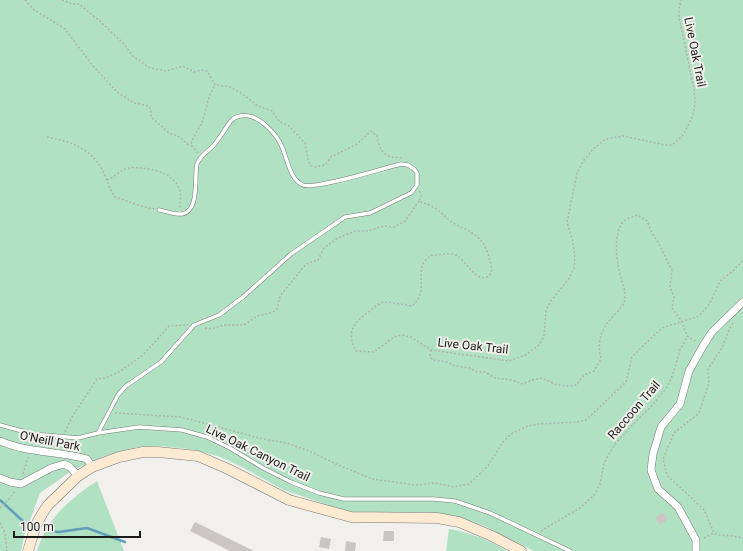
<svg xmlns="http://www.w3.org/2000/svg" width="743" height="551" font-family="Roboto,sans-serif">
  <rect width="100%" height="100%" fill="#f1f0ed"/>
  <path fill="#b0e1c3" d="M0,0H743V551H534L482,525L428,512L357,513L339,509L284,490L240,466L218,456L190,449L160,446L137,447L107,455L73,470L40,493L24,536L21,551H0Z
    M97,481L124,551H37C46,520 70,498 97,481Z
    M449,529C469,532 489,540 507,551H446Z"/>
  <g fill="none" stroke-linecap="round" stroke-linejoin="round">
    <path stroke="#629fbb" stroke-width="2.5" d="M0,500L25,523
      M45,531L59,532L87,528L125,542"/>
  </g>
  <path fill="#c9c6c4" d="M662,512L668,519L660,525L655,518Z
    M195,522L254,551H230L190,531Z
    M384,531H394V541H383Z
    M321,537L331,539L329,549L319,547Z
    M346,541L356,543L355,551H345Z"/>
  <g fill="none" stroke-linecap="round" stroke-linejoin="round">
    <g stroke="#787775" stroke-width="4.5">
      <path id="lane" d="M0,425L33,434L78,438L98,433L139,427L182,430L207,437L230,448L263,468L291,482L319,493L344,499H433L455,501L490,513L570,551
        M98,433L118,395L126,386L161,362L194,325L219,315L243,297L291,254L345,217L370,213L411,193L417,185V173L414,169L408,165L401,164C384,168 315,190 303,185C288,179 287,153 279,141C275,134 269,128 263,123C256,118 249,114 240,116C231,117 227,127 222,134C219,138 216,143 213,146C207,152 200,156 197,164C194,176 200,211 182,214C175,215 166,211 159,210"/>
    </g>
    <g stroke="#787775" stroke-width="8">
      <path id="street" d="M0,441C27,453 59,451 87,459L92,467
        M0,478L10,482L21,484L51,468L64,464L70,467L78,476
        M696,551V540L678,507L658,489L651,470L653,454L661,427L680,404L689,371L703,346L712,332L743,302"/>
    </g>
    <g stroke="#787775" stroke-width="11">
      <path id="secondary" d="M28,551L36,525L42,514L48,505L78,476L92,467L119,457L143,452H158L198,456L228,469L289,500L351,517L437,518L459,522L492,536L521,551"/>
    </g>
    <path stroke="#b0b0ad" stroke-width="1.5" stroke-dasharray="2 2" stroke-linecap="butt" d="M25,0L33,9L65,29L93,66L117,92L134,103L149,106L151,111V117L169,133L180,137L187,144L191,145
      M62,0L72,4H79L101,22L123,43L133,56L150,68L166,71L183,66L194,72L201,70L207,71L215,85L230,87L241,93L258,106L272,111L280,122L289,126L305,143L308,160L310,165L315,167L325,165L331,157L357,144L371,131L377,136C378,145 382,155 392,157C395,158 399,157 402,158
      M47,137C68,141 88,147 100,166C106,175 108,187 115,197L141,206L154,209
      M198,153L191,145L192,140L202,123L210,94L215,85
      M107,180C115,177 120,170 128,168C132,167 137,168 141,168C156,169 177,175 180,192C181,197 180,203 180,208
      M420,191L421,197L419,201C423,203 429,204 433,207C440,211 445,217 452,222C456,225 461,227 465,229C483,238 486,246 491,264C492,269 492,275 487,277C475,282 465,259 456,255C450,253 443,254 437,255C435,255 431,255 429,257C412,269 431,291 412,306C406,305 390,302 384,302C379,303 375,307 371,310C355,322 345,330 356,351L374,352L394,337L402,335L411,337L431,350L509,361L526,355L539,345L544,336L546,310L551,301L570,277L574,268L575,259L573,242L567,222L577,173L584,160L593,149L606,139L623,136L665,145H672L676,142L684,134L693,115L695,103L694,89L679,17V9L681,0
      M733,323L729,330L722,348L708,369L709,383L699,413L674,433L663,459L667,475L704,510L714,533L718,535L733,536L743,538
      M205,328L211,329L224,325H244L257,316L273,312L277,309L280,296L306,264L318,260L324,248L338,238L355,231H367L384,226L394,227L405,221L419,201
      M431,350L430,357L433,360L447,362L455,366L470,368L477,372H485L495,378L511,380L523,384L532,380L542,378L557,385L569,386L576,385L584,375L594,371L601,359C596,337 603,327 617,312C622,307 625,304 625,296C625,287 621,279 619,270C616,256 614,233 623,222C627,218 633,217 637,215L647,221L652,233L658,242L672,270L670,287L674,297L672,308L682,322L687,336L697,342
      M115,413L181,417L259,438L286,443L309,451L336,464L372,479L416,485L435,483L454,487L469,484L488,466L503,442L511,434L528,426L538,424L577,422L586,420L626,382L632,357L644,345L662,328L699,316L710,303L720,281L734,270L743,260
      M65,432L72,417L97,379L105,378L119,372L143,355L169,326L188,325
      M23,474L28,457
      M0,508L9,499L16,490
      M0,523L5,533L7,551
      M541,531L580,508L595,494L600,484L604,463L615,444L638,419L650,408L668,386L674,371L680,350L687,337
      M704,538L714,533"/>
    <use href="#lane" stroke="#fff" stroke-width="3.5"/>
    <use href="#street" stroke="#fff" stroke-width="7"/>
    <use href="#secondary" stroke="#fcead3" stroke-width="10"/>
  </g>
  <g text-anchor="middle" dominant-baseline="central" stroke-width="4" stroke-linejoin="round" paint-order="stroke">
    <g font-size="12" fill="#1b1b1a" stroke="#f1f0ed">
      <text transform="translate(695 52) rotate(79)">Live Oak Trail</text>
      <text transform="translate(473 346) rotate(6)">Live Oak Trail</text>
      <text transform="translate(634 410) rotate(-49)">Raccoon Trail</text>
      <text transform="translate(50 441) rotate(11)">O'Neill Park</text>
      <text transform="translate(258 453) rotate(26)">Live Oak Canyon Trail</text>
    </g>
  </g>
  <path d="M14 531v6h126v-6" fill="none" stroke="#1b1b1a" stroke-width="2"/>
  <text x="20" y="531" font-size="12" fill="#1b1b1a" stroke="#f1f0ed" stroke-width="3" paint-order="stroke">100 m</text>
</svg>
